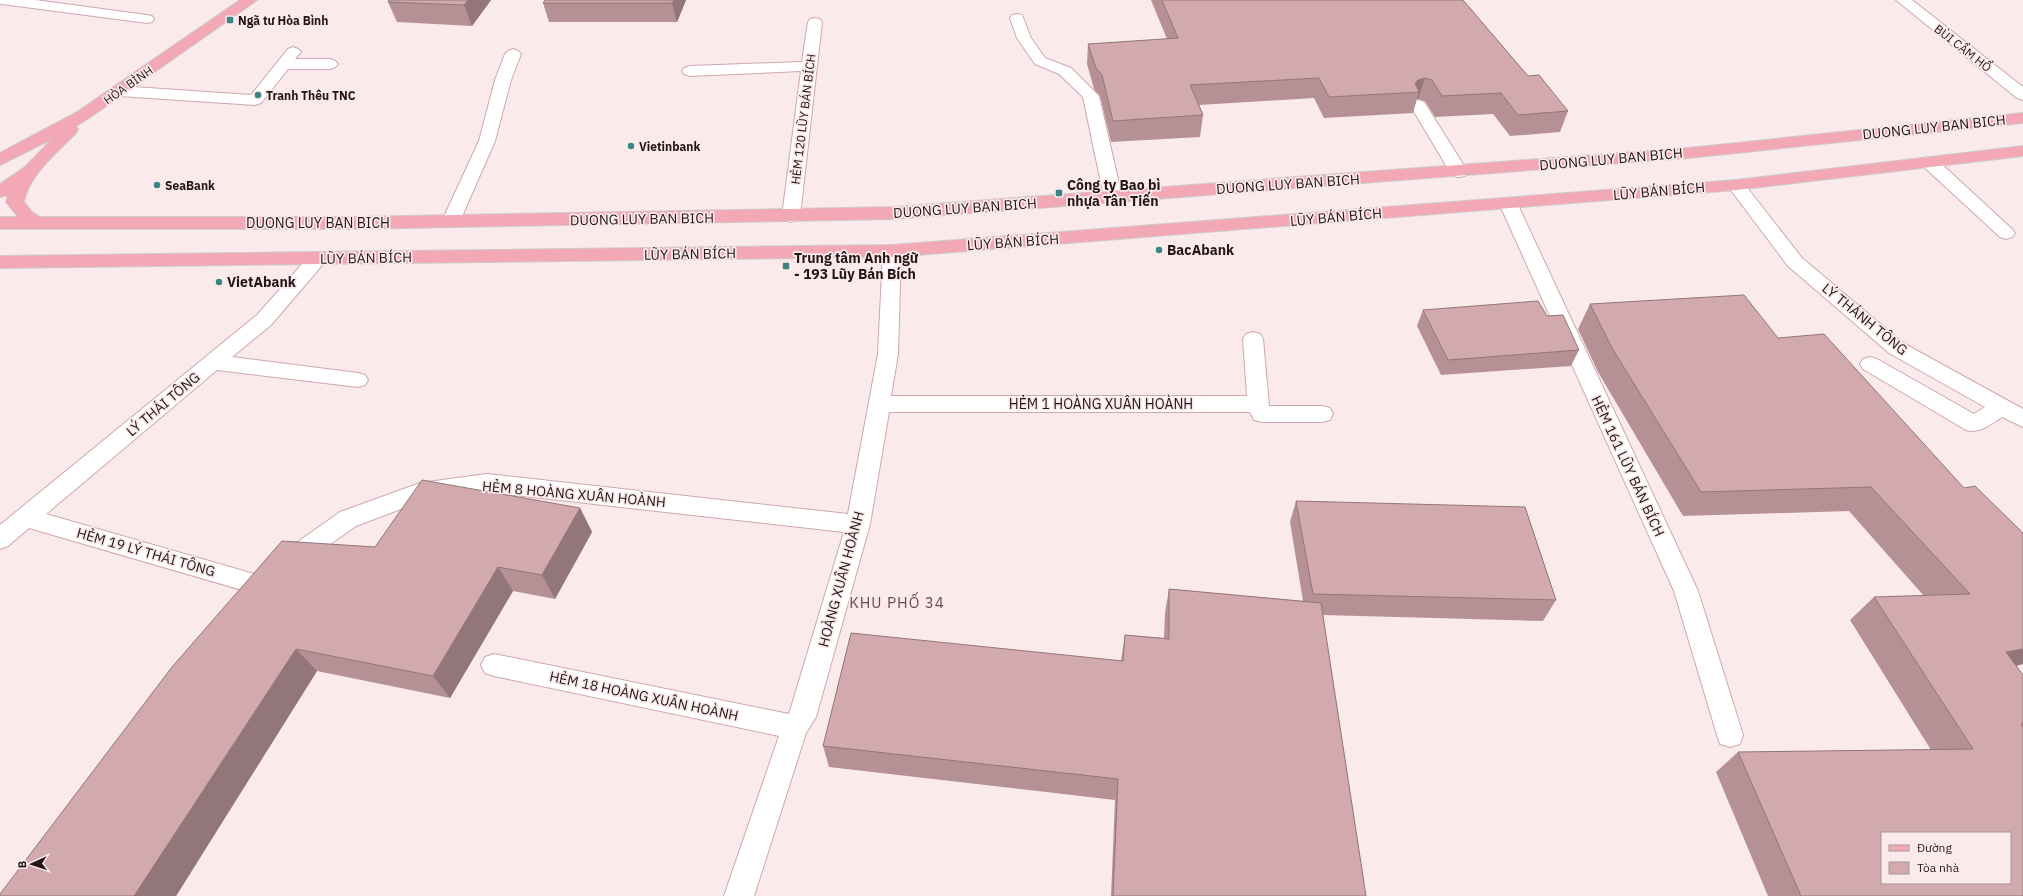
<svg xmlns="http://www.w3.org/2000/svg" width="2023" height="896" font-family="'IBM Plex Sans',sans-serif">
  <rect width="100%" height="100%" fill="#fbeaeb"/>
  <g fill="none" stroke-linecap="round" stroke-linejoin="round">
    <g stroke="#d0a7ab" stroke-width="2">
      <path id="minor" d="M0,0H35L147,15L152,16L154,19L152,22L147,23L2,4H0Z
        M1896,0H1912L2023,87V100L2017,98Z
        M1017,14L1022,15L1031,38L1045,58L1071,68L1099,96L1122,197L1119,201L1113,202L1107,201L1104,197L1083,97L1059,74L1035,64L1017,38L1010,18L1012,15Z
        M815,18L820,19L822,22L800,216L797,220L791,222L785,220L782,216L801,71L690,76L684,74L682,71L684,68L690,66L802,62L808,22L810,19Z
        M293,47L298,49L301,52L295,59H330L335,61L338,64L335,67L330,69H288L261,103L255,105L119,96L113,94L111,91L113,88L119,86L251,95L288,49Z
        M513,49L518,51L521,54L511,80L495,141L460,221L457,225L451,227L445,225L442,221L479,141L495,80L505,54L508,51Z
        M1418,100L1424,102L1426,105L1468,172L1465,176L1459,177L1453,176L1450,172L1410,105L1412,102Z
        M1929,157L1935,158L2012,229L2015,233L2012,237L2006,239L2000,237L1923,166L1920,162L1923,158Z
        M1736,180L1742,181L1802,258L1903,343L2023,409V427L2002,417C1991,424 1980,434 1966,430L1863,369L1860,364L1863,359L1870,357L1877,359L1974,414L1985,407L1889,353L1788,266L1727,185L1730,181Z
        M1508,198L1514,199L1517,203L1698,591L1743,735L1740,744L1730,747L1720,744L1717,735L1674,591L1499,203L1502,199Z
        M892,245L899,247L901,251L898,354L891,396H1247L1243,339L1246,334L1253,332L1260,334L1263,339L1269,406H1322L1330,408L1333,414L1330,420L1322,422H1262L1254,420L1250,412H889L870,524L816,717L806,733L754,896H724L779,736L494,676L485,673L481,665L485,657L494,654L789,714L844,532L487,492L422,501L356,526L298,567L290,570L282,567L278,560L282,553L340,512L420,483L487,474L848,514L878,354L883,251L885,247Z
        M317,253L324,255L326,259L324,263L271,325L232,357L358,373L365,375L368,380L365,385L358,387L217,370L46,514L275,580L278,587L275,594L266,597L29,528L8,546L0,549V525L257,315L310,255Z"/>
    </g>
    <g stroke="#cfcccc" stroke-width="2">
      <path id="major" d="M240,0H257L89,118L76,126L78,129L76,133C58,152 29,174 24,202L32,212L40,217H350L894,207L1688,148L2023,113V123L1688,158L894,219L350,229H0V217H18L6,202L8,195L0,197V184L25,167L52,139L0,165V153L77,112Z
        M2023,146V156L1736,190L892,257L0,268V256L892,245L1736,180Z"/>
    </g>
    <use href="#minor" fill="#fff" fill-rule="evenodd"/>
    <use href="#major" fill="#f2a8b5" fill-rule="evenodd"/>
  </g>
  <path fill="#b59195" d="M389,0H491L472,26L397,22L388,2Z
    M686,0L677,22H549L543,3Z
    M1151,0H1463L1528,76L1568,111L1560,132L1510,136L1493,114L1435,117L1425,101L1418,99H1417L1413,113L1324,118L1314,98L1199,105L1203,115L1200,137L1111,142L1100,96L1094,89L1087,64L1088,44L1167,39Z
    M1590,304L1778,338L1964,488L2023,533V664L2016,666L2023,675V896H1768L1716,772L1738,752L1931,750L1850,620L1874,597L1924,596L1849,511L1683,516L1598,372L1578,329Z
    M1423,310L1547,316L1579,350L1571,366L1441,375L1417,326Z
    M1296,501L1556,600L1543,621L1323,615L1366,896H1111L1115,800L829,767L823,746L1121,661L1125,635L1164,638L1165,613L1169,589L1303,601L1290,522Z
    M580,508L592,532L555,599L513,591L450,698L317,671L176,896H0L375,547Z"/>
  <path fill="#937679" d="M468,0H491L472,26L464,5Z
    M674,0H686L677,22L672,3Z
    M1425,78L1418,99H1417L1419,92L1415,83L1418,80Z
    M580,508L592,532L555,599L542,575Z
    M498,567L513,591L450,698L433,676Z
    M296,649L317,671L176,896H134Z
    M2023,649V664L1978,674L2006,652Z"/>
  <path fill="#d2a9ad" stroke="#937679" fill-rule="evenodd" d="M389,0H468L464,5L388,2Z
    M545,0H674L672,3H543Z
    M1162,0H1463L1528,76L1539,75L1568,111L1518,115L1501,93L1442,96L1432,80L1425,78L1418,80L1415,83L1419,92L1329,97L1319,78L1190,85L1203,115L1113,121L1102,75L1096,68L1088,44L1178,38Z
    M1744,295L1778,338L1824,334L1964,488L1975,486L2023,533V649L2006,652L2023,675V724H2021L2023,728V896H1801L1738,752L1973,749L1874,597L1970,594L1871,487L1701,492L1612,348L1590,304ZM1882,833H2010V883H1882Z
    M1538,301L1547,316L1563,315L1579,350L1448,360L1423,310Z
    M422,480L580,508L542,575L498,567L433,676L296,649L134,896H0V894L172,667L282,541L375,547Z
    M1296,501L1525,507L1556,600L1313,594Z
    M1169,589L1321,603L1366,896H1113L1118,779L823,746L851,633L1123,661L1125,635L1169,639Z"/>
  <g fill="#3d8582" stroke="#fbeaeb" stroke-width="1.5">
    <rect x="226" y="16" width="8" height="8" rx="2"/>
    <circle cx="258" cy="95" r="4"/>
    <circle cx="631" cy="146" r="4"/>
    <circle cx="157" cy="185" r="4"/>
    <rect x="1055" y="189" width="8" height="8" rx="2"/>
    <circle cx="1159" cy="250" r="4"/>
    <rect x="782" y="262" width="8" height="8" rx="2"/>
    <circle cx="219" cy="282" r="4"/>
  </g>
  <g text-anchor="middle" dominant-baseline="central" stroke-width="3.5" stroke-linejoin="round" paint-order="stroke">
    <g font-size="12" font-weight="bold" fill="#241617" stroke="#fbeaeb" text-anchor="start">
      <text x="238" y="20">Ngã tư Hòa Bình</text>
      <text x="266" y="95">Tranh Thêu TNC</text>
      <text x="639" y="146">Vietinbank</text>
      <text x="165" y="185">SeaBank</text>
    </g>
    <g font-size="12" fill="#241617" stroke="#fbeaeb">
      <text transform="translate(1963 48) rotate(38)">BÙI CẨM HỔ</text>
      <text transform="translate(128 85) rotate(-35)">HÒA BÌNH</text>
      <text transform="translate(803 119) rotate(-83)">HẺM 120 LŨY BÁN BÍCH</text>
    </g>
    <g font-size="14" fill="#241617" stroke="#fbeaeb">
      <text transform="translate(1934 127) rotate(-6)">DUONG LUY BAN BICH</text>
      <text transform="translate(1611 159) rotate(-5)">DUONG LUY BAN BICH</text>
      <text transform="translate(1288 184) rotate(-4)">DUONG LUY BAN BICH</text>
      <text transform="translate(1659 191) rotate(-5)">LŨY BÁN BÍCH</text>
      <text transform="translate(965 208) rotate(-4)">DUONG LUY BAN BICH</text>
      <text transform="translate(1336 217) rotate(-5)">LŨY BÁN BÍCH</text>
      <text transform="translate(642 219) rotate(-1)">DUONG LUY BAN BICH</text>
      <text x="318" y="223">DUONG LUY BAN BICH</text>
      <text transform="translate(1013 242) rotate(-4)">LŨY BÁN BÍCH</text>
      <text transform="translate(690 254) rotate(-1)">LŨY BÁN BÍCH</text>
      <text transform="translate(366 258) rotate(-1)">LŨY BÁN BÍCH</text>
      <text transform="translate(1865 319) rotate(39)">LÝ THÁNH TÔNG</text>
      <text transform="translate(163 404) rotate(-40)">LÝ THÁI TÔNG</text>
      <text x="1101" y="404">HẺM 1 HOÀNG XUÂN HOÀNH</text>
      <text transform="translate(1628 466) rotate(65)">HẺM 161 LŨY BÁN BÍCH</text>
      <text transform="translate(574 494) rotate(5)">HẺM 8 HOÀNG XUÂN HOÀNH</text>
      <text transform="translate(146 552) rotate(16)">HẺM 19 LÝ THÁI TÔNG</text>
      <text transform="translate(841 579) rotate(-75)">HOÀNG XUÂN HOÀNH</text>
      <text transform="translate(644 696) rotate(12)">HẺM 18 HOÀNG XUÂN HOÀNH</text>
    </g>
    <g font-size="14" font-weight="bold" fill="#241617" stroke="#fbeaeb" text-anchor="start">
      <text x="1067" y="185">Công ty Bao bì<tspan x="1067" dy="16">nhựa Tân Tiến</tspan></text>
      <text x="1167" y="250">BacAbank</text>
      <text x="794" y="258">Trung tâm Anh ngữ<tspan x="794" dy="16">- 193 Lũy Bán Bích</tspan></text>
      <text x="227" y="282">VietAbank</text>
    </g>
    <g font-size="15" letter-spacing="1" fill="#6c494d" stroke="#fbeaeb">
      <text x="897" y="602">KHU PHỐ 34</text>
    </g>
  </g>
  <rect x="1881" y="832" width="130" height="52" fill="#fbeaeb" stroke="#a59596"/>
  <rect x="1889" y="845" width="20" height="6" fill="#f2a8b5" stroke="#a59596"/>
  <text x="1917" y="852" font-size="12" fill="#241617">Đường</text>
  <rect x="1889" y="862" width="20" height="12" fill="#d2a9ad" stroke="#a59596"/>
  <text x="1917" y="872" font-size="12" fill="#241617">Tòa nhà</text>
  <g transform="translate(32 864) rotate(267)" stroke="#fbeaeb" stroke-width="3" paint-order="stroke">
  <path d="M0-3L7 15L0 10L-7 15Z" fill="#241617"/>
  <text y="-6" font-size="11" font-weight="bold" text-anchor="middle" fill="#241617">B</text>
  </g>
</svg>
